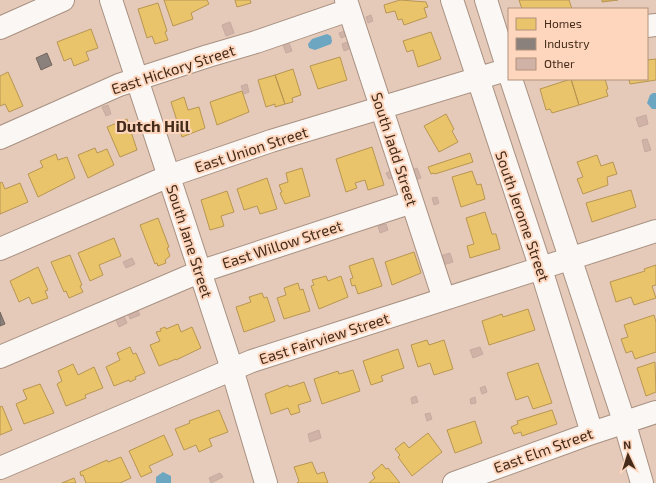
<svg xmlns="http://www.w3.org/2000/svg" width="656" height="483" font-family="'Exo 2',sans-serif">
  <rect width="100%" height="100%" fill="#e6cab9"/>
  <path fill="#6da6c1" d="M327,34L331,36L332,41L331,44L315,50L309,48L308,44L312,39Z
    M653,93H656V109H652L647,103L650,95Z
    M163,472L171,476V483H156V477Z"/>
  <path fill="#e9c46a" stroke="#b89652" d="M164,0H207L209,4L191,13L193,19L173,26Z
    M235,0H250L251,3L237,7Z
    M400,0L426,2L428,7L424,8L427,17L404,25L402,19L398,20L395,11L386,13L384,5Z
    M519,0H569L572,9H522Z
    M602,0H618L602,2Z
    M158,3L167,31L165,32L168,40L155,44L152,36L147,38L138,9Z
    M91,29L98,48L86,52L89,60L74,66L71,58L64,61L57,42Z
    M431,32L441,59L418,67L413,50L407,52L403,41Z
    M340,57L347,80L318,89L310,66Z
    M656,59V80L630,84L629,79H647V60Z
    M293,69L301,95L292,98L293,102L285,104L275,75Z
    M8,72L23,106L9,112L5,104L0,106V76Z
    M275,75L285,104L275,107V104L266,107L258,80Z
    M571,79H605L608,89L606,90L608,96L579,105Z
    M571,79L579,105L552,113L550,109L546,110L540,89Z
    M242,91L249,112L217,125L210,102Z
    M184,97L188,110L199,107L205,128L182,137L171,102Z
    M446,114L454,129L452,131L458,142L439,152L424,126Z
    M127,119L137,150L120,157L107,127Z
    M372,147L384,185L368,190L365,180L355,183L357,188L346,192L336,159Z
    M95,148L97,153L107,149L114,165L88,178L78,155Z
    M470,153L473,162L435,174L434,173L431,174L428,167Z
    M56,154L58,160L67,157L75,178L38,197L28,174L43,167L40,161Z
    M597,155L601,166L613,162L617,174L607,177L608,185L583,194L577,179L583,177L577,162Z
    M302,168L310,196L285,204L280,193L282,192L279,185L288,182L286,173Z
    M472,171L477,185L481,184L485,199L461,207L452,177Z
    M267,178L277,209L260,214L257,206L244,210L237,189Z
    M2,182L5,189L20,183L28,202L0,214V183Z
    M631,190L636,207L592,222L586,203Z
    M227,191L234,212L221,216L224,226L210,230L201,200Z
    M485,212L492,234H496L500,249L470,258L467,246L474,244L466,218Z
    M158,218L169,247L167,248L170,256L165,260L166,263L158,266L157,263L155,264L140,225Z
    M114,238L121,256L99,265L103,275L90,281L78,253Z
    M414,252L421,273L392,285L385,262Z
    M70,255L82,285L80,286L83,292L69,298L66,291L64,292L51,262Z
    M373,258L382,286L358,294L355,285L352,286L350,279L353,278L349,266Z
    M656,265V285L652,286L656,298L634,305L631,297L616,302L610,282L645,271L644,269Z
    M38,267L48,290L45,291L48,298L32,304L29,297L19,302L10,281Z
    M326,276L328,281L341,276L348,297L319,309L311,286L314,285L312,280Z
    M298,283L300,290L303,289L310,311L284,319L277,298L286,295L284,288Z
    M262,293L264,298L267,297L275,321L244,332L236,307L251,302L249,297Z
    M528,309L535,330L489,345L482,321L502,314L503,317Z
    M654,315L656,322V352L635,359L632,351L626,353L621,339L628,337L624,325Z
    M178,324L181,332L192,327L201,348L176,360V359L159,366L150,345L160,341L156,332L161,331L160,329L165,327L166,329Z
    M427,340L429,345L444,340L453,369L434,375L430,363L418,367L411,345Z
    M130,347L133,354L136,353L145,373L135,377L136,379L130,382L129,380L114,386L106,367L120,360L117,353Z
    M398,349L404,368L381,376L383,381L371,385L363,361Z
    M655,362L656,392L646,396L637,368Z
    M538,363L552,403L533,409L528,396L516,400L507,373Z
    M73,364L78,375L94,367L103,388L85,395L86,398L66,406L57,384L62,381L58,371Z
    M353,370L360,391L322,404L314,379L338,371L339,374Z
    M304,382L311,401L298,405L300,412L291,415L288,408L271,414L265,394L288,385L289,387Z
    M40,384L54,413L24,424L16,404L27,399L23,390Z
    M2,406L12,430L0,435V407Z
    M219,410L228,432L209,439L212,446L199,452L196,445L184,450L175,429L190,423L189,421Z
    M552,410L557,424L522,436L521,432L514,434L511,427L518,424L517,421Z
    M475,421L482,443L455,453L447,430Z
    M428,433L442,452L412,476L398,457L400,455L395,449L404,442L409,448Z
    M164,435L173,455L149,466L152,472L141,477L129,451Z
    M121,457L131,478L120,483H86L83,475L81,476L80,472L107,460L108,462Z
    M312,462L317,474L324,472L328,483H297L299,481L294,467Z
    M382,464L386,469L388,468L400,483H369L375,478L372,473Z
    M74,478L76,483H62Z"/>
  <path fill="#8a817c" stroke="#75675f" d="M47,53L52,65L41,70L36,58Z
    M0,312L5,324L0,326Z"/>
  <path fill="#d0b2a6" stroke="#c5aba0" d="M371,15L373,21L368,23L366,17Z
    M230,22L234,33L226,36L222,25Z
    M345,31L346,36L341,38L339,33Z
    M288,40L292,51L286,53L282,42Z
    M350,41L352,48L344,51L342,44Z
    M247,84L249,92L244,94L241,86Z
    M108,105L111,114L106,116L102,107Z
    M646,115L648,124L639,127L636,118Z
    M647,139L651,150L645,152L642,140Z
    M417,168L421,178L413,181L410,171Z
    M394,170L397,176L389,179L386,173Z
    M437,197L439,203L434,205L432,198Z
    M386,224L388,230L380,233L378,226Z
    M450,253L453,262L443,265L440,256Z
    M132,258L135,264L126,268L123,262Z
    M137,309L140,315L130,319L128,313Z
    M124,316L127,323L119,327L116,320Z
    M480,347L483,354L473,358L470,350Z
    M485,386L487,392L482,394L480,388Z
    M416,396L418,402L412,404L411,398Z
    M475,397L476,403L471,404L470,399Z
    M430,413L432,419L427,421L425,414Z
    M319,430L321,438L310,442L308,434Z
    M220,473L223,477L211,483L209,478Z"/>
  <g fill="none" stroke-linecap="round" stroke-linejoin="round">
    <g stroke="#a89182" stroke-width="24">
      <path id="minor" d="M111,0L232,369L266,483
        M346,0L444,299
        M452,0L541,269L592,433
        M486,0L509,73
        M647,26L656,25
        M0,28L63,0
        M511,79L624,421L642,483
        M0,138L119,85L208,56L256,42L349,10
        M0,249L169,176L271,141L509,69
        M0,357L199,272L412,202
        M0,468L252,361L656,231
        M454,483L592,433L656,412"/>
    </g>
    <use href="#minor" stroke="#fbf7f4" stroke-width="22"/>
  </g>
  <g text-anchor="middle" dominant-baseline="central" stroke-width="4" stroke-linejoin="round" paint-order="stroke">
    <g font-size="15" fill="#442b1a" stroke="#fed6bd">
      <text transform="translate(173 69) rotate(-18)">East Hickory Street</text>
      <text transform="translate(251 149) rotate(-18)">East Union Street</text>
      <text transform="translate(395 149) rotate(72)">South Jadd Street</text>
      <text transform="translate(523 216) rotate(71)">South Jerome Street</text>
      <text transform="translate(190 241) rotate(72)">South Jane Street</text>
      <text transform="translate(282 244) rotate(-18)">East Willow Street</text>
      <text transform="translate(324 338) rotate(-18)">East Fairview Street</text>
      <text transform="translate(543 450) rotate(-20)">East Elm Street</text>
    </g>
    <g font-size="16" font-weight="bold" fill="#442b1a" stroke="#fed6bd">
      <text x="153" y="125">Dutch Hill</text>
    </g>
  </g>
  <rect x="508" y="8" width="140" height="72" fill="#fed6bd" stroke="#b4927c"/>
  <rect x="516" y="18" width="20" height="12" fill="#e9c46a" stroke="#b4927c"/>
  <text x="544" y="28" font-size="12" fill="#442b1a">Homes</text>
  <rect x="516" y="38" width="20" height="12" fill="#8a817c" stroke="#b4927c"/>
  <text x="544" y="48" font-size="12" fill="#442b1a">Industry</text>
  <rect x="516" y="58" width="20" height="12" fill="#d0b2a6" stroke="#b4927c"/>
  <text x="544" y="68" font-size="12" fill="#442b1a">Other</text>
  <g transform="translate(628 455) rotate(356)" stroke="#fed6bd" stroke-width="3" paint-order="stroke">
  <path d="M0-3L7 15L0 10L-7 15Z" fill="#442b1a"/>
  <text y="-6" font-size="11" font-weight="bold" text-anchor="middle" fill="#442b1a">N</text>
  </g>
</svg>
